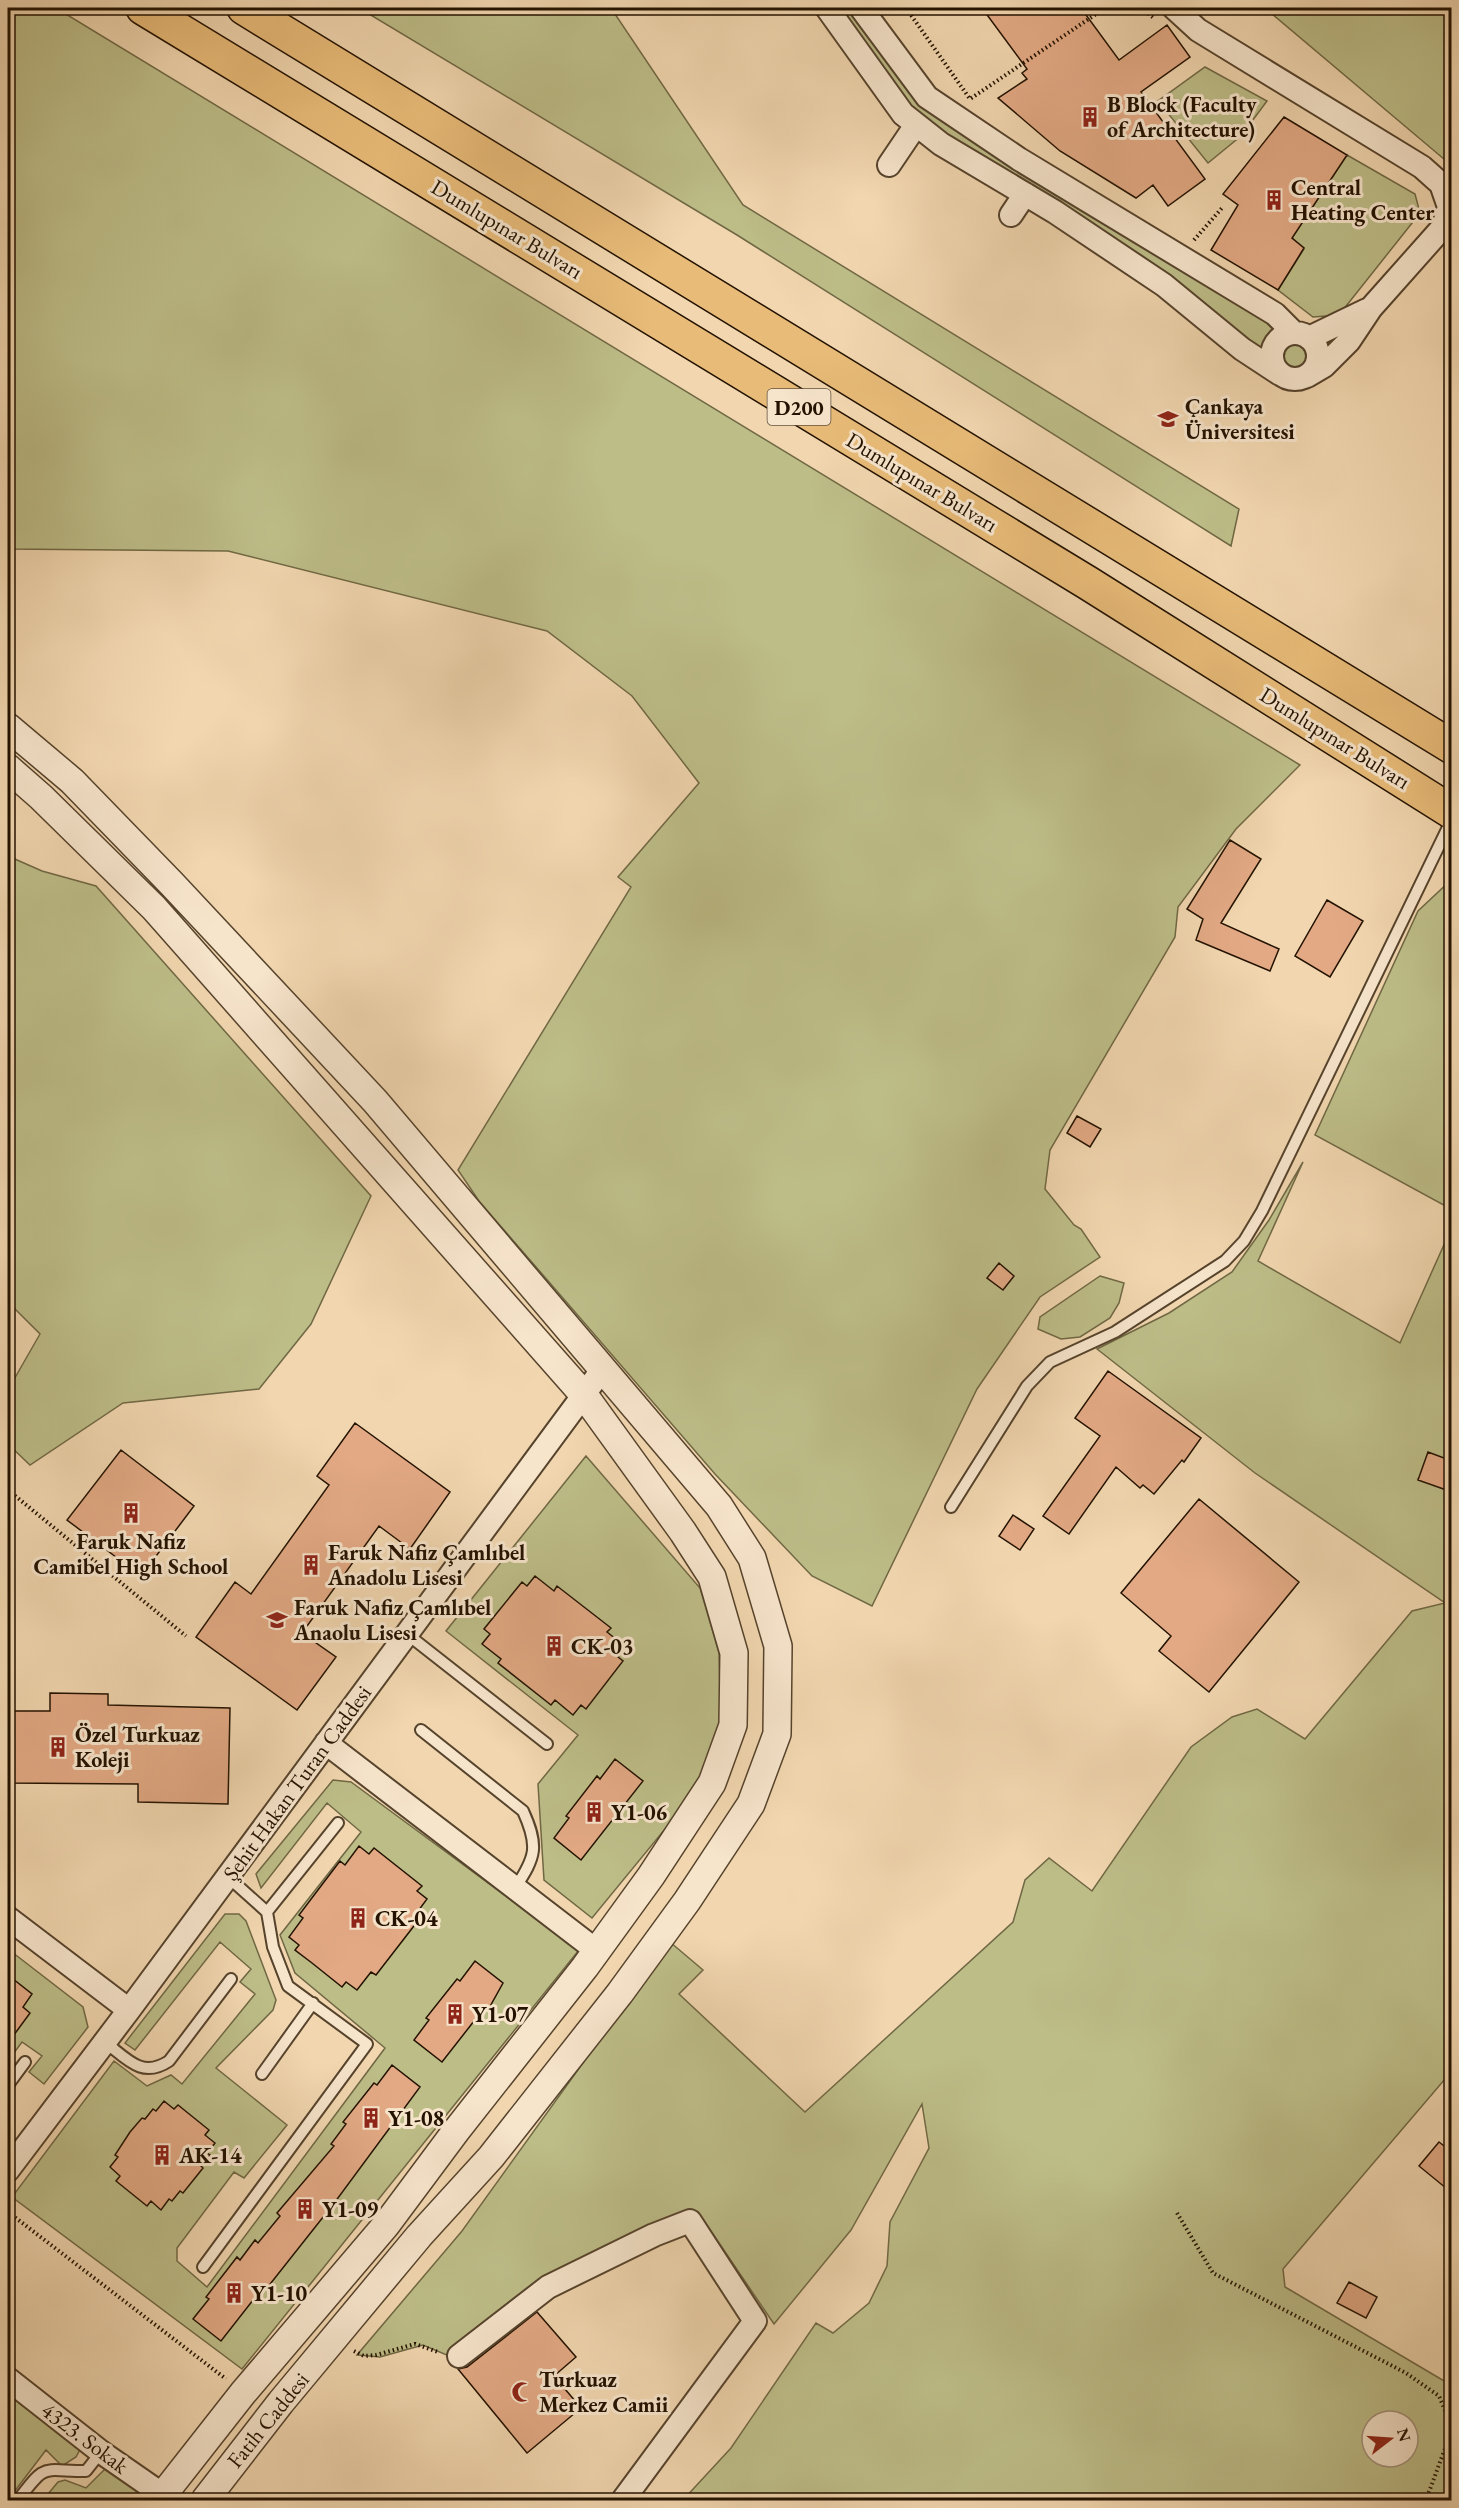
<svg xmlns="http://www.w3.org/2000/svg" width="1459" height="2508" font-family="'EB Garamond',serif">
  <rect width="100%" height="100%" fill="#f1d6af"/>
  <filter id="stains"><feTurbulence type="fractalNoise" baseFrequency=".00333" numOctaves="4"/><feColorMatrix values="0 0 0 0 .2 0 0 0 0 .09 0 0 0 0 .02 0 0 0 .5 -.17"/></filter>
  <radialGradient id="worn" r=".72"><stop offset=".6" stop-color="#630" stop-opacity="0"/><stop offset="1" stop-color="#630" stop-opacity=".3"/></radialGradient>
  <path fill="#bdbd88" stroke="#706844" stroke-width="1.5" fill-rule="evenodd" d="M8,8H56L1300,765L1236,829L1178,907L1175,937L1050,1150L1045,1189L1074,1225L1081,1229L1100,1257L1040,1297L977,1389L872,1606L812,1576L715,1474L479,1201L458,1170L631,887L618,877L699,783L632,696L547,631L228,551L8,549Z
    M359,8H480L485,12L492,8H611L743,205L1239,509L1231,546L737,235Z
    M827,8H861L927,97L1314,344L1318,358L1300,379L1286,377L941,144Z
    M1265,8H1451V165Z
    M1205,67L1267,101L1241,136L1208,163L1158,101Z
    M1347,155L1415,194L1420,213L1339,315L1313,317L1278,290L1304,249L1292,238Z
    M8,856L42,871L96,886L371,1196L311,1324L259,1389L123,1403L30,1465L8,1444V1390L40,1334L8,1302Z
    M1451,880V1209L1315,1135L1418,911Z
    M1303,1162L1258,1261L1400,1343L1451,1229V1461L1418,1479L1451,1492V2072L1283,2269L1285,2287L1451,2385V2500H683L731,2448L816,2323L833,2333L869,2303L887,2266L890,2222L929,2148L922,2104L851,2230L774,2324L698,2212L647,2230L449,2356L423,2345L380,2357L357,2355L462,2231L670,1942L703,1970L679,1994L805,2112L1013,1922L1025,1880L1049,1858L1092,1891L1191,1747L1232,1717L1257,1709L1305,1739L1412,1611L1445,1603L1255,1473L1097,1349L1169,1313L1232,1272L1269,1220ZM1372,2421H1408V2457H1372Z
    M1100,1276L1124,1283L1119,1303L1110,1318L1080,1337L1061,1339L1038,1329L1040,1317Z
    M586,1456L700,1588L719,1653L721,1728L702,1784L592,1918L544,1880L538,1784L578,1735L446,1631Z
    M333,1780L351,1782L579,1950L242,2369L12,2197L114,2061L147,2086L171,2075L182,2084L255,1994L240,1982L251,1969L220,1942L135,2050L125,2043L225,1914H239L246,1921L276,2000L273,2010L216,2068L287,2125L244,2178L234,2172L177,2248V2261L207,2287L385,2048L295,1973L280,1935L361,1832L327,1803L261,1888L256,1874Z
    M8,1949L83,2007L88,2027L44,2084L29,2072L42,2056L22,2042L8,2061Z
    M8,2390L82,2446L76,2457L62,2466L46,2450L8,2500Z
    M108,2466L151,2500H43L58,2482L65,2480L86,2488Z"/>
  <path fill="#e2a984" stroke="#231200" stroke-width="1.5" d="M982,8H1081L1119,60L1167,25L1190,57L1141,92L1205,179L1168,206L1153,185L1136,198L1060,151L998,98L1027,79L1022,73L1027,69Z
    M1284,117L1347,155L1292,238L1304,248L1278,290L1211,250L1238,205L1223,194Z
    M1230,840L1261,859L1221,923L1279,949L1270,971L1196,940L1203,919L1187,909Z
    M1327,900L1363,921L1330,977L1295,956Z
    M1077,1116L1101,1129L1090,1147L1067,1133Z
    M999,1263L1014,1276L1003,1290L987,1278Z
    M1108,1371L1201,1438L1184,1462L1182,1460L1154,1494L1143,1485L1140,1488L1116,1467L1069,1534L1043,1516L1100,1436L1075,1418Z
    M355,1423L450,1492L410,1549L379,1526L302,1633L336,1657L297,1710L196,1637L235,1582L251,1594L329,1485L317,1476Z
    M121,1450L194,1506L141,1576L67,1520Z
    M1428,1452L1452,1461V1492L1418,1480Z
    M1199,1499L1299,1582L1209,1692L1159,1651L1171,1636L1121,1593Z
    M1013,1515L1034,1529L1020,1550L999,1536Z
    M535,1576L554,1591L557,1586L611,1628L607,1632L626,1647L618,1657L623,1661L586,1709L581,1705L573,1715L555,1700L551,1705L498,1663L501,1659L482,1644L490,1634L484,1629L522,1582L527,1586Z
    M50,1693L108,1694V1705L230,1708L228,1804L138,1802V1784L8,1783V1711H50Z
    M615,1759L643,1781L581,1860L554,1838L569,1818L566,1816L597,1776L600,1779Z
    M359,1846L369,1854L374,1848L422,1886L417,1891L427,1899L413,1918L417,1922L376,1975L371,1972L357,1990L346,1982L342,1987L312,1963L295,1950L299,1945L289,1937L303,1918L299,1915L324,1882L340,1861L345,1865Z
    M475,1961L503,1983L488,2010L485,2007L442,2062L414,2040L429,2020L426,2018L457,1979L460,1981Z
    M8,1975L32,1994L23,2007L30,2013L8,2043Z
    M392,2065L420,2087L335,2202L267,2288L264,2286L221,2341L193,2319L209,2299L206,2297L237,2257L240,2260L255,2240L258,2243L280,2216L277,2213L334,2146L331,2144L346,2124L343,2122L374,2083L377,2085Z
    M164,2101L174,2109L178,2105L209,2130L205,2135L215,2143L207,2153L210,2155L201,2166L203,2168L183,2193L180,2191L172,2201L169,2199L161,2210L151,2201L147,2206L116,2181L120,2176L110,2167L118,2157L115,2155L130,2132L142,2118L145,2119L153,2109L156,2111Z
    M1439,2142L1452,2152V2193L1419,2166Z
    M1349,2282L1377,2297L1366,2318L1337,2303Z
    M537,2312L576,2357L554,2376L581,2408L527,2453L458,2369L467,2367Z"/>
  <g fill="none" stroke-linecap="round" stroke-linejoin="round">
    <g stroke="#56432c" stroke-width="14">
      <path id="service" d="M951,1507L1027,1386L1050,1362L1115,1332L1225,1261L1244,1241L1262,1211L1452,819
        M407,1634L547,1744
        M421,1730L523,1811C539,1846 536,1857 515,1888
        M228,1877L267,1912
        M105,2042C127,2059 142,2079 169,2061L231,1979
        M262,2074L313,2003
        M8,2085L25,2062
        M203,2267L367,2044L288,1986L273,1947L267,1912L338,1823
        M18,2500C47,2462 41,2471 86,2471L101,2452"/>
    </g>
    <g stroke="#56432c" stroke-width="26">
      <path id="minor" d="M827,8L903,114L941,144L1055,212L1164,285L1242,349L1280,374
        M861,8L927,97L1019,159L1275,314L1294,333
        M1174,8L1198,30L1422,167L1441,184L1449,207L1443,227L1371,308L1349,341L1324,366L1307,376
        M889,165L916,125
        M1011,215L1025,194
        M1272 356a23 23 0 1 1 46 0a23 23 0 1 1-46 0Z
        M1309,338L1367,310
        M326,1743L597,1951
        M8,1918L129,2010
        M8,2170L129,2010L602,1370
        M459,2356L548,2287L654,2235L690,2221L755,2321L623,2500
        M8,2379L101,2452L163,2495"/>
    </g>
    <g stroke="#56432c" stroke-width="30">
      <path id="tertiary" d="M8,727L72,781L172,884L375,1101L719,1506L752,1558L778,1646L777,1734L751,1804L687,1901L620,1993L491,2157L419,2236L281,2402L205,2500
        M8,768L41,797L154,908L584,1395L683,1532L712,1577L734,1653L733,1725L712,1783L651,1876L585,1967L456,2131L386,2225L243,2393L159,2500"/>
    </g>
    <g stroke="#231200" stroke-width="36">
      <path id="trunk" d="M143,8L1088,583L1452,812
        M244,8L1452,747"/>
    </g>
    <path stroke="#231200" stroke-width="4" stroke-dasharray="1.5 3" stroke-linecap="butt" d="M906,8L970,99L1105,8
      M1141,8L1155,19
      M1194,240L1222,208
      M8,1490L186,1636
      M8,2212L226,2379
      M1177,2213L1213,2273L1406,2373L1439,2396L1447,2415L1446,2446L1426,2500
      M354,2351L364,2356L376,2355L415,2344L438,2352"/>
    <use href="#service" stroke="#f6e4cb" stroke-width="10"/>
    <use href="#minor" stroke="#f6e4cb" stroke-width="22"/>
    <use href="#tertiary" stroke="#f6e4cb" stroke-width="27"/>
    <use href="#trunk" stroke="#e8bb78" stroke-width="33"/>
  </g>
  <defs>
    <g id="building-bare" transform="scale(1.62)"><path d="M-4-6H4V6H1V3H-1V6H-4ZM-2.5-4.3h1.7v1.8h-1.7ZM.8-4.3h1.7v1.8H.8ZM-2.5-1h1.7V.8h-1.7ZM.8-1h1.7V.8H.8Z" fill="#8f2418" stroke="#f6e4cb" stroke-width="2.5" paint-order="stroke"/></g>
    <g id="university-bare" transform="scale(1.62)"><path d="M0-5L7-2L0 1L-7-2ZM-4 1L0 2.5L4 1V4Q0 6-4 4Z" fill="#8f2418" stroke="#f6e4cb" stroke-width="2.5" paint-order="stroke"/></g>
    <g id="school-bare" transform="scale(1.62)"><path d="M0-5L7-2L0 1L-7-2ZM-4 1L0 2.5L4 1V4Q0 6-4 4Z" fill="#8f2418" stroke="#f6e4cb" stroke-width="2.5" paint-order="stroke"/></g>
    <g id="mosque-bare" transform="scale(1.62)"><path d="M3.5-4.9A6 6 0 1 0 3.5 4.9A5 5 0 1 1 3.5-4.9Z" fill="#8f2418" stroke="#f6e4cb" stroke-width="2.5" paint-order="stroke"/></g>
  </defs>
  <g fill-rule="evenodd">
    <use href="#building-bare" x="1090" y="117"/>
    <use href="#building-bare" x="1274" y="200"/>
    <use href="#university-bare" x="1168" y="419"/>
    <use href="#building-bare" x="131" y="1513"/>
    <use href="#building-bare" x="311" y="1565"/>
    <use href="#school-bare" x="277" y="1620"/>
    <use href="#building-bare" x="554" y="1646"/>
    <use href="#building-bare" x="58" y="1747"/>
    <use href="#building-bare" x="594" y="1812"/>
    <use href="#building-bare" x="358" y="1918"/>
    <use href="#building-bare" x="455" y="2014"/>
    <use href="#building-bare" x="371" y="2118"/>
    <use href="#building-bare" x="162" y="2155"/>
    <use href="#building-bare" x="305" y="2209"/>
    <use href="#building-bare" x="234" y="2293"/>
    <use href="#mosque-bare" x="522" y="2392"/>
  </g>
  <g text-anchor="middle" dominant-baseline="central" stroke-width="6" stroke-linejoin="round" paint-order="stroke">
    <rect fill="#f6e4cb" stroke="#62513d" stroke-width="1.5" x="767.5" y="389" width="63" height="36" rx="4.5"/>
    <g font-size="21" font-weight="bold" fill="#231200">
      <text x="799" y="407">D200</text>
    </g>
    <g font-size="22" font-weight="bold" fill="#231200" stroke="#f6e4cb" text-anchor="start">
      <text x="1107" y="104">B Block (Faculty<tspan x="1107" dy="25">of Architecture)</tspan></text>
      <text x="1291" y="187">Central<tspan x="1291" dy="25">Heating Center</tspan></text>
      <text x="1185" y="406">Çankaya<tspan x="1185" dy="25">Üniversitesi</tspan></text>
      <text x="131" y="1541" text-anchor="middle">Faruk Nafiz<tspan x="131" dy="25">Camibel High School</tspan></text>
      <text x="328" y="1552">Faruk Nafiz Çamlıbel<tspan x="328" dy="25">Anadolu Lisesi</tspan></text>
      <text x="294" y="1607">Faruk Nafiz Çamlıbel<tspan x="294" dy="25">Anaolu Lisesi</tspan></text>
      <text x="571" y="1646">CK-03</text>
      <text x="75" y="1734">Özel Turkuaz<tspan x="75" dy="25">Koleji</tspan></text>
      <text x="611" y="1812">Y1-06</text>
      <text x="375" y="1918">CK-04</text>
      <text x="472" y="2014">Y1-07</text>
      <text x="388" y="2118">Y1-08</text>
      <text x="179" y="2155">AK-14</text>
      <text x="322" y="2209">Y1-09</text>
      <text x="251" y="2293">Y1-10</text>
      <text x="539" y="2379">Turkuaz<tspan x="539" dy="25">Merkez Camii</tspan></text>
    </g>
    <g font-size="22" fill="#231200" stroke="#f6e4cb">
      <text transform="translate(507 229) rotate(31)">Dumlupınar Bulvarı</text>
      <text transform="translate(922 482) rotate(31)">Dumlupınar Bulvarı</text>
      <text transform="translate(1335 738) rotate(32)">Dumlupınar Bulvarı</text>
      <text transform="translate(297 1783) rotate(-54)">Şehit Hakan Turan Caddesi</text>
      <text transform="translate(268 2420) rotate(-51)">Fatih Caddesi</text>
      <text transform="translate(85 2438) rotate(37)">4323. Sokak</text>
    </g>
  </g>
  <rect width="1459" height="2508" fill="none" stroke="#f1d6af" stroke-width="30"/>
  <rect x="9" y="9" width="1441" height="2490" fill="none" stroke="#231200" stroke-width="3"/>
  <rect x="15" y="15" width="1429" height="2478" fill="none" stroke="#231200" stroke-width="1.5"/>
  <g transform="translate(1390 2439) rotate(73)"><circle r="28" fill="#f6e4cb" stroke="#a2907a" stroke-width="1.5"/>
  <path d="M0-4.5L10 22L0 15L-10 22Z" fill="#8f2418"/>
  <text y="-9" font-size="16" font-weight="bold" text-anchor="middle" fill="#231200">N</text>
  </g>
  <rect width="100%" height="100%" filter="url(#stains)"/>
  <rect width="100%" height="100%" fill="url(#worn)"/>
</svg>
